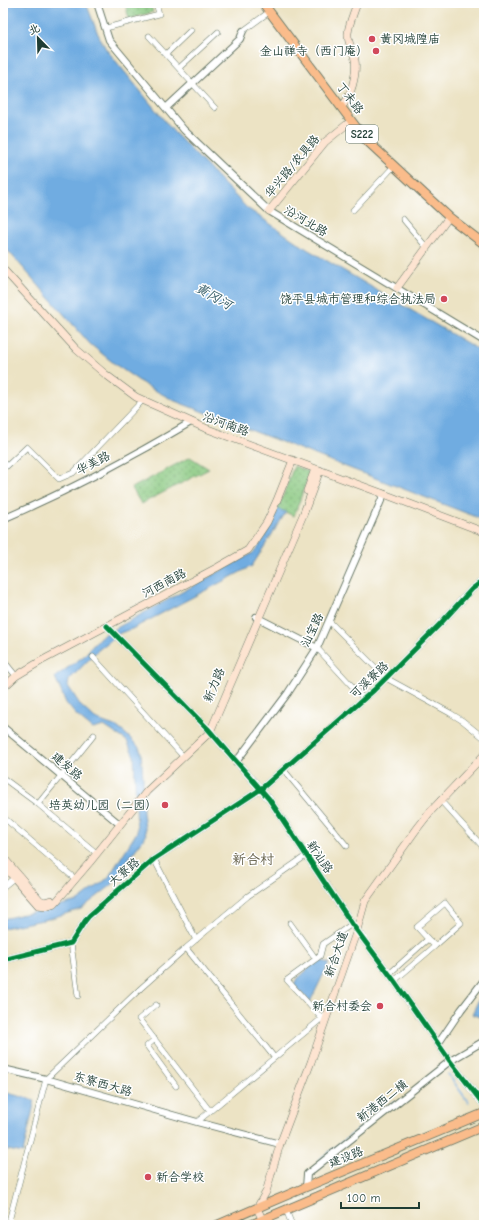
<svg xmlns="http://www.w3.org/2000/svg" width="487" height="1228" font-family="'Comic Neue','LXGW WenKai TC',sans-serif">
  <defs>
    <pattern id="green-dots" width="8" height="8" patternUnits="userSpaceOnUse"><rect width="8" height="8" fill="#87c77e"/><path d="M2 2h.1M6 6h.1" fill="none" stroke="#6ea368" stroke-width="1.8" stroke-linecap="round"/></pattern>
  </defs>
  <rect width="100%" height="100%" fill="#fff"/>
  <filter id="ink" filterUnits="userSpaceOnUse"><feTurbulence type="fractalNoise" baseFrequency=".025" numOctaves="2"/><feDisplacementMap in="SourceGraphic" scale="8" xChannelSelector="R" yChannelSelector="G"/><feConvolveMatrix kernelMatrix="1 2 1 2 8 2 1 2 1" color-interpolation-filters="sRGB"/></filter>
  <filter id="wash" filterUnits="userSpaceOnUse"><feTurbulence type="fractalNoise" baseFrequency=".012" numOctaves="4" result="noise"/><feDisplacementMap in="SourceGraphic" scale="16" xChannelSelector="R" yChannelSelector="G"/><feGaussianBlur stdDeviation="0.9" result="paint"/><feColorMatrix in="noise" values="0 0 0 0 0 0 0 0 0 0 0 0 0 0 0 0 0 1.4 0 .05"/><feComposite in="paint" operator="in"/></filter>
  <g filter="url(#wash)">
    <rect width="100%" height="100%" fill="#ece3c4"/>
    <path fill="url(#green-dots)" stroke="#538259" d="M125,3H150L153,12L129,19Z
      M190,457L209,469L141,504L132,488Z
      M294,466L310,472L294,516L278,509Z"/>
    <path fill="#6face1" stroke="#47748a" d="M3,3H86L98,34L106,49L173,131L247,208L307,249L484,353V520L175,401L145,385L116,365L90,344L3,245Z
      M278,509L286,512L252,566L132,629L120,633L97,651L69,680L68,686L81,706L95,719L117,727L127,735L139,747L141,752L143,778V812L146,836L129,858L112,885L81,909L48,919L3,928V919L78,901L108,878L137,832L134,756L127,741L104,726L93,729L76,715L66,703L55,677L84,656L100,637L253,553C265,540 271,525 278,509Z
      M318,960L329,963L310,1002L294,985L296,980Z
      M484,993V1014L479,1017L472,1014L480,997Z
      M3,1092L35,1100L23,1153L3,1149Z"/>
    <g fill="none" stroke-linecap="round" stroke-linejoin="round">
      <path stroke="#6face1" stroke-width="1.5" d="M448,1074L469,1103
        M319,1160L395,1101"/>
    </g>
  </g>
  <g filter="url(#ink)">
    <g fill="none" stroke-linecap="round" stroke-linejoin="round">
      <g stroke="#677766" stroke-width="6">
        <path id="minor" d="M106,28L159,14L156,3
          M243,31L269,12
          M149,36L215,108
          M166,54L191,30
          M179,68L218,32
          M353,210L394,166
          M403,219L427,248
          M3,462L7,466L27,447L59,479L73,473L143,400
          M329,621L386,678L450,713L463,721L484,738
          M317,648L364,699
          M93,657L181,754
          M3,660L16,676
          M283,769L347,846
          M3,778L38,804L94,851
          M440,800L484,848
          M38,804L94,735
          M3,817L73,877
          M154,859L196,940
          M3,887L14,878
          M290,923L316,959
          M71,943L78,996
          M186,948L248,896L307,855
          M389,974L428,939L417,927L445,903L461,923L435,946L428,939
          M394,981L435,946
          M156,1005L139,1019L210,1111
          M324,1021L287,980L320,956L323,944L352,924
          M155,1039L147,1046L176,1086
          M197,1122L327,1014
          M286,1210L292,1225
          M8,1225L46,1079L141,988L186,948L274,1057"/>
      </g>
      <g stroke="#677766" stroke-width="8">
        <path id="tertiary" d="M97,3L109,40L184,130L269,211L484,341
          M166,108L240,39L243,31
          M3,519C68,491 131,458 191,422
          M256,617L317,648
          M107,626L208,729L269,799L352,924L395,982L450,1061L484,1105
          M3,727L117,822
          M236,762L288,693L317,648L384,494
          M3,960L71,943L85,921L89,916L154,859L261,789L374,690L440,624L472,589L484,580
          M438,1044L461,1010L484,980
          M3,1069L46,1079L197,1122L280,1144
          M306,1187L307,1174L450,1061L484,1041"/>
      </g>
      <g stroke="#677766" stroke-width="8">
        <path id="secondary" d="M341,107C351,99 357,73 355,60C354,51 347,43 348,33C349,23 354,13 357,3
          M269,211L325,142L351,121
          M3,269L76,349L105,374L136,397L205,428L384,494L484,532
          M397,288L449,217
          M307,491L315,469
          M3,688L16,676L41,661L218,567L248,550L267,522L277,500L293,460
          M3,857L40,900L44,902L51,900
          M3,865L38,905L46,906L55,903L90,862L147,791L210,732L303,515L320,470
          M260,1223L262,1219L257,1208L266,1192L280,1144L311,1062L357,930L365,901L416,830L430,812L484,755"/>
      </g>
      <g stroke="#677766" stroke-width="10">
        <path id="primary" d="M263,3L365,139L449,217L484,244
          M217,1225L306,1187L484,1113
          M250,1225L484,1126"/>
      </g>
      <use href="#minor" stroke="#fff" stroke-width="5"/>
      <use href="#tertiary" stroke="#fff" stroke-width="6"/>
      <use href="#secondary" stroke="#fde4d1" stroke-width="7"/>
      <use href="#primary" stroke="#fabc8b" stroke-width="8"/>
      <g stroke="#fff" stroke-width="8">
        <path id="cycleway" d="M107,626L208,729L269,799L352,924L395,982L450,1061L484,1105
          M3,960L71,943L85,921L89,916L154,859L261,789L374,690L440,624L472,589L484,580"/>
      </g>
      <use href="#cycleway" stroke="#00873e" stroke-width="5"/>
    </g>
  </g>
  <g fill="#d1495b" stroke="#fff" stroke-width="1.5">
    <circle cx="372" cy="39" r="4"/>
    <circle cx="376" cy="51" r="4"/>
    <circle cx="444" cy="299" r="4"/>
    <circle cx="165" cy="805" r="4"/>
    <circle cx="380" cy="1006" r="4"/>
    <circle cx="148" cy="1177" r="4"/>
  </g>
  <g text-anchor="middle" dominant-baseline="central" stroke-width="3" stroke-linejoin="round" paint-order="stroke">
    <rect fill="#fff" stroke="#627771" stroke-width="1" x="346" y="125" width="32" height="18" rx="3"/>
    <g font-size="11" font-weight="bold" fill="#1f3d34">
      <text x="362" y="134">S222</text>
    </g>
    <g font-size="12" fill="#1f3d34" stroke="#fff" text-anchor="end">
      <text x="380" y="39" text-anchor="start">黄冈城隍庙</text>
      <text x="368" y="51">金山禅寺（西门庵）</text>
      <text x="436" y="299">饶平县城市管理和综合执法局</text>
      <text x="157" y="805">培英幼儿园（二园）</text>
      <text x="372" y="1006">新合村委会</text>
      <text x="156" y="1177" text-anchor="start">新合学校</text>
    </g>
    <g font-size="12" fill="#1f3d34" stroke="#fff">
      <text transform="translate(350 98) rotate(53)">丁未路</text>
      <text transform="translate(292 166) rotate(-50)">华兴路/农具路</text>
      <text transform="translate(306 221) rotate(31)">沿河北路</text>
      <text transform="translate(226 424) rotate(20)">沿河南路</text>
      <text transform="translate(93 463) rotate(-27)">华美路</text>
      <text transform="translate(164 583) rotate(-28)">河西南路</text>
      <text transform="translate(312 630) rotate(-64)">汕宝路</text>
      <text transform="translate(369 680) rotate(-43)">可溪寮路</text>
      <text transform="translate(214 685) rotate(-67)">新力路</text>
      <text transform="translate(67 766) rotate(40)">建发路</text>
      <text transform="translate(320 857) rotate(56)">新汕路</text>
      <text transform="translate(124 872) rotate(-41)">大寮路</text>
      <text transform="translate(336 954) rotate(-71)">新合大道</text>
      <text transform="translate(103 1084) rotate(16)">东寮西大路</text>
      <text transform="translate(382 1101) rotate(-38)">新港西二横</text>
      <text transform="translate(346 1157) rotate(-22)">建设路</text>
    </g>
    <g font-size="13" font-style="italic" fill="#375e68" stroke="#fff">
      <text transform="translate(214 296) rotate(30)">黄冈河</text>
    </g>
    <g font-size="14" fill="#65614b" stroke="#fff">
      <text x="253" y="859">新合村</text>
    </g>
  </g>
  <rect width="487" height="1228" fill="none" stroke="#fff" stroke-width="16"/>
  <g transform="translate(38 38) rotate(337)" stroke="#ffffff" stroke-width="3" paint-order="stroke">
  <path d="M0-3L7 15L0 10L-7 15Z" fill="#1f3d34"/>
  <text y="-6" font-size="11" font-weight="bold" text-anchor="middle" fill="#1f3d34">北</text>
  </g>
  <path d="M341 1202v6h78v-6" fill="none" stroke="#1f3d34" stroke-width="2"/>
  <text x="347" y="1202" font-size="12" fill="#1f3d34" stroke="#ffffff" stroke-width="3" paint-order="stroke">100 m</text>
</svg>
